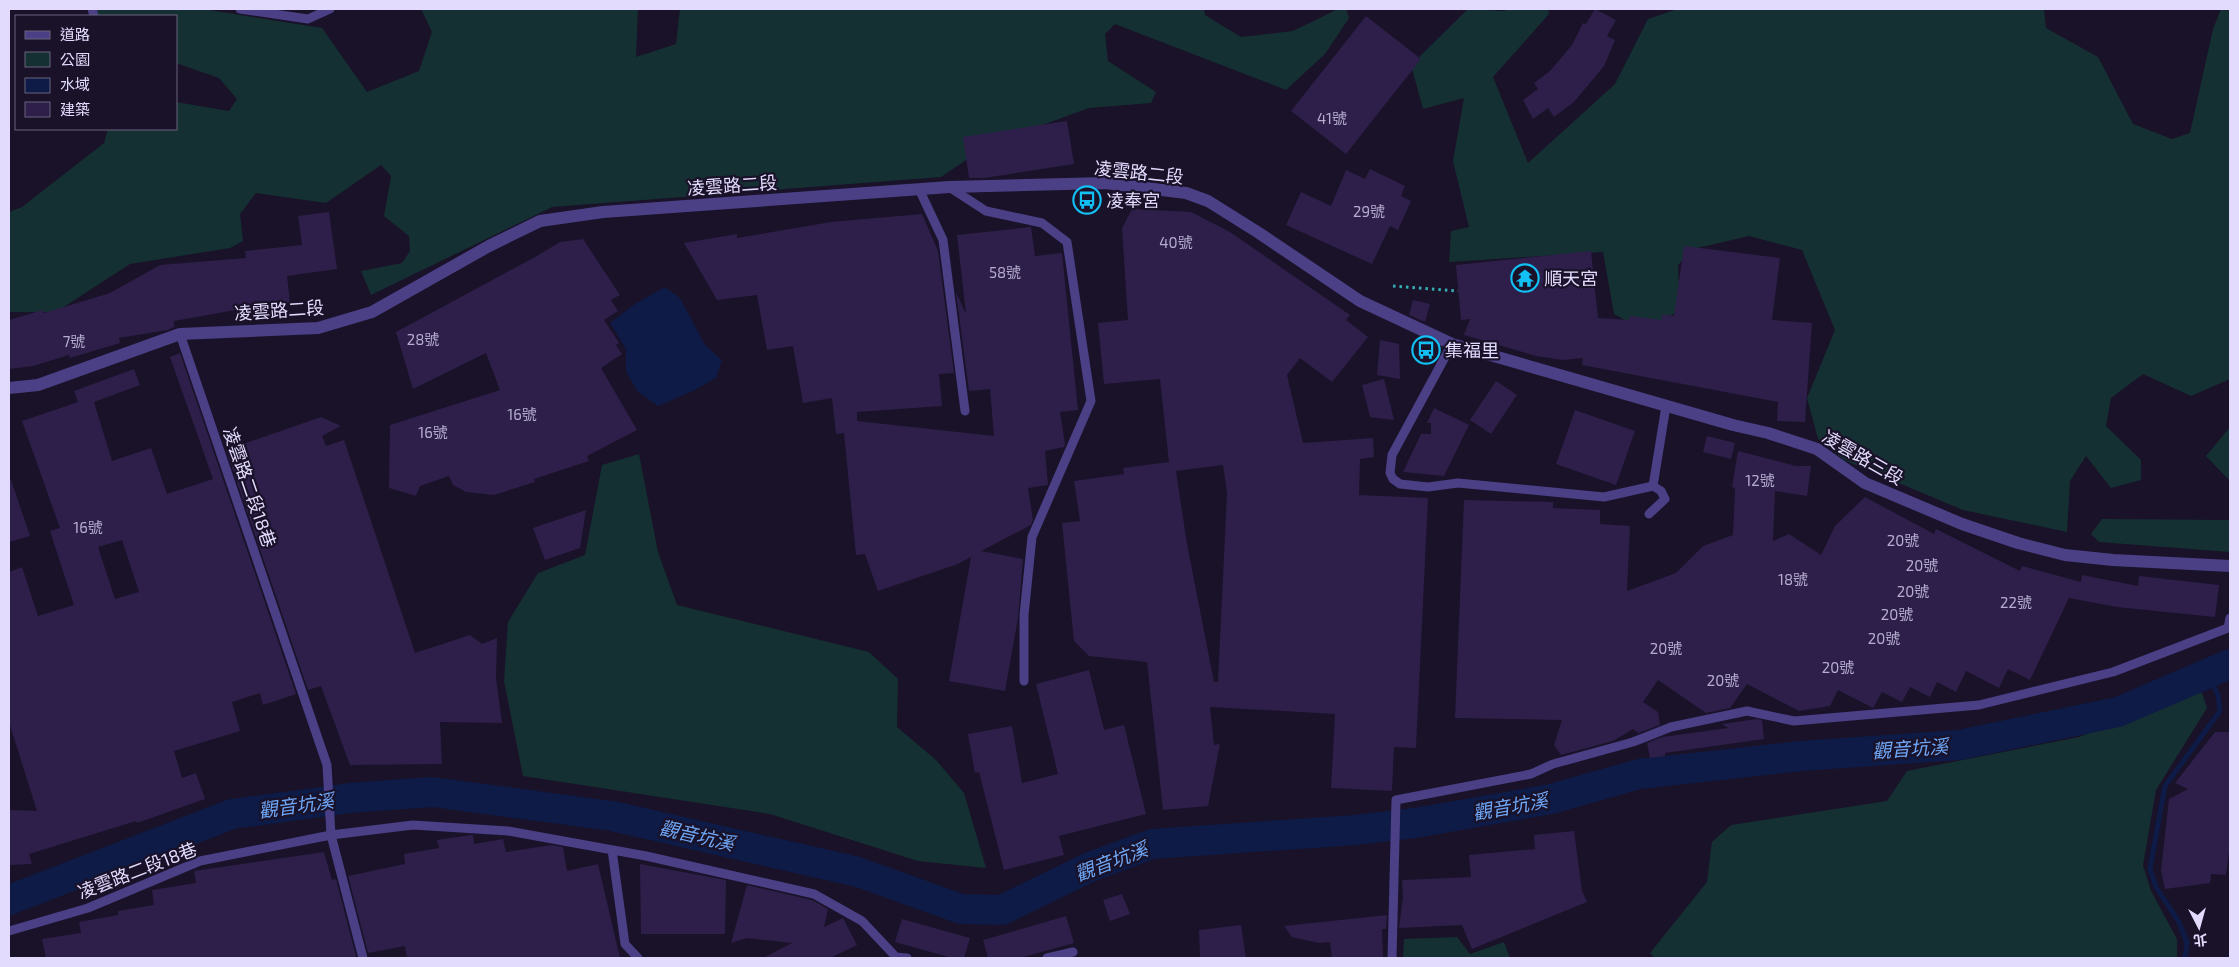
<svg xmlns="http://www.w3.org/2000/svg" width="2239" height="967" font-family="'Exo 2','Noto Sans TC',sans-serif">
  <rect width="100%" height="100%" fill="#191229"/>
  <path fill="#153032" d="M98,9H203L322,28L367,92L419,71L432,32L421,9H638L636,57L676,44L680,9H1204L1205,15L1241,37L1293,31L1338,9H1346L1349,18L1325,54L1286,90L1115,24L1105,34L1108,61L1156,92L1151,103L1089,108L990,144L941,177L552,207L371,295L361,271L402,263L410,251L409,236L384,216L391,176L381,165L326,203L256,193L240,214L243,241L230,248L130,264L56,312H9V212L22,207L104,143L108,129H176V102L229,111L237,99L219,78L176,63V16H95L94,13Z
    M1468,9L1504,11L1509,9H1548L1549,14L1493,77L1528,163L1615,84L1648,19L1678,9H2044L2046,28L2098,57L2133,124L2172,139L2190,133L2213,29L2221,9H2230V379L2191,396L2143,374L2111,398L2106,426L2141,460V480L2111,488L2086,456L2070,481L2067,532L1963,510L1844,460L1818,439L1807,398L1835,330L1802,250L1749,236L1693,249L1678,265L1680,311L1641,329L1614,314L1603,252L1449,262L1451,231L1469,227L1453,161L1464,98L1423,109L1411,65Z
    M2230,427V481L2206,456Z
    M639,454L658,552L677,605L869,652L898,679L897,727L936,760L964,793L986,868L918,861L770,814L523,776L504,681L508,622L538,573L585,555L602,465Z
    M2102,519L2230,520V552L2099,542L2091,534Z
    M2201,690L2207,708L2156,790L2143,865L2151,891L2177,939V958H1655L1650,953L1707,882L1712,842L1731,825L1887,801L1907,771L2079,737Z
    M1457,937L1470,954L1504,942L1510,958H1403L1404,939Z"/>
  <path fill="#0e1b46" d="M665,287L680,298L705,345L722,360L716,378L693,391L658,406L638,392L626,372V349L610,323L635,304Z"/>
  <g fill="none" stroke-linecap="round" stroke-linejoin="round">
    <path stroke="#0e1b46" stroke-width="5" d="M2185,958L2187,943L2179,922L2156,887L2150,869L2165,786L2220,711L2218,695L2207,673"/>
    <path stroke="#0e1b46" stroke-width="30" d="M9,900L232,814L350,798L432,792L612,816L858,872L961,909L1002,910L1090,867L1152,844L1355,830L1415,823L1551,799L1639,774L1801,756L1959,745L2118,712L2230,664"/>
  </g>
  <path fill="#2d1f49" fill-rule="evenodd" d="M1595,9L1616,20L1607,36L1615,40L1604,66L1574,102L1554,117L1548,108L1533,119L1523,100L1538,89L1534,83L1550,71L1572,45L1583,23L1586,24Z
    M1366,16L1421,59L1346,154L1291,111Z
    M1067,121L1074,164L984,178H969L963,137Z
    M1370,169L1405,186L1401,196L1411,201L1398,230L1390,226L1372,264L1286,225L1301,192L1331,206L1346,170L1365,179Z
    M1132,209L1191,212L1230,232L1350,315L1346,320L1368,337L1332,382L1300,358L1287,375L1303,443L1373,438L1374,457L1360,459L1359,495L1428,498L1416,748L1394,747L1392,791L1331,788L1335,714L1210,707L1214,745L1220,744L1208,806L1163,810L1147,662L1089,656L1074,641L1062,523L1080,521L1074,481L1124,474L1123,468L1169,462L1160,379L1104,384L1098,323L1128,320L1122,228ZM1223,465L1227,493L1218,682H1214L1187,544L1176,471Z
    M329,212L337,269L287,276L290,303L252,307L174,321V327L168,330L119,338L120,343L70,358L69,355L33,366L9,369V320L43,310L44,313L110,293L160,265L246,258L245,251L302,245L298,216Z
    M922,214L938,251L954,373L939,374L942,406L857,412V421L994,436L990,389L969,391L956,292L966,314L957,235L1031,227L1035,256L1062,253L1078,410L1060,412L1065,444L1064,447L1045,451L1048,485L1028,488L1033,520L1031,525L981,551L1023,559L1018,618L1005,691L949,681L971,557L958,564L878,591L865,554L856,555L844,433L836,434L832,398L803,403L793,346L767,350L757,295L717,300L684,243L737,234V238L831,222Z
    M583,239L620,295L611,300L618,311L604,320L619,343L616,345L622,354L601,368L637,430L587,456L589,461L534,479L535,482L494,495L466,492L453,485L449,476L420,486L416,496L389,488L390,425L500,390L486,353L413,389L396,332L535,257L560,242Z
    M1684,246L1780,258L1772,320L1812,323L1805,422L1777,421L1778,402L1582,365L1583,358L1563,360L1536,356L1464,335L1470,319L1461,320L1456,265L1591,251L1598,318L1629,320L1630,316L1662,320V314L1674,316Z
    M1413,300L1430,304L1425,322L1409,315Z
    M1380,340L1399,344L1400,379L1377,375Z
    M180,353L296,694L263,705L260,693L232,702L240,731L174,751L182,778L196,773L205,799L137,823L136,821L29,854L32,864L9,865V810L37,811L9,722V572L22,567L38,616L74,605L50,531L60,528L22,421L78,402L74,391L134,369L140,385L94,402L112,461L151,448L167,494L213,479L170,357ZM122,540L139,592L115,599L98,547Z
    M1384,379L1394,420L1370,417L1362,385Z
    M1496,381L1517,395L1491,434L1470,420Z
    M1434,408L1469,425L1444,476L1403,472L1421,434H1431V423H1427Z
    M1575,410L1635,431L1616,485L1556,464Z
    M321,417L341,426L322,436L326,446L344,440L415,653L470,635L482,644L497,638L496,678L502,723L440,722L442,764L350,765L321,686L308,690L226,450Z
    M1707,436L1735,443L1731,459L1703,452Z
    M1738,451L1796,466H1811L1807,496L1775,491L1773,541L1789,534L1821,555L1835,526L1865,497L1934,534L1936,529L2020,571L2022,566L2081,582L2082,575L2138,586L2139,576L2219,585L2215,617L2117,607L2069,598L2030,680L2008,669L1999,688L1966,671L1956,692L1937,682L1930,697L1910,687L1902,702L1882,692L1873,708L1838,690L1830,706L1799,711L1747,684L1730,708L1706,713L1658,680L1643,702L1658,712L1660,725L1638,733L1633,729L1613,741L1561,755L1554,745L1562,720L1455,718L1464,500L1553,502V508L1600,510V524L1630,526L1627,591L1676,573L1703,546L1733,535L1735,488L1732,487Z
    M9,480H11L30,536L9,542Z
    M586,510L580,548L545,560L533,528Z
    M1089,670L1104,730L1124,725L1146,814L1059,836L1064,855L1004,870L979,772L975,773L968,734L1012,726L1022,783L1058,774L1036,684Z
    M1757,719L1762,720L1764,739L1665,753V756L1650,758L1647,743L1662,737L1728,728L1722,724Z
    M2215,732H2230V843L2226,875L2211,874L2210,883L2165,889L2161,871L2169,799L2188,789L2175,783Z
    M1574,831L1582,891L1587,902L1472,949L1462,925L1399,928L1403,897L1402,880L1471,877L1469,855L1535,849L1534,835Z
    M471,835H473L474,844L503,839L506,852L551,845L563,847L567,871L598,864L620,958H407L405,946L368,953L348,876L405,864L404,854L439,848L437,840Z
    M324,852L332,880L336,879L356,956L353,958H46L42,939L81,933L79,922L118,915V911L154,905L152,890L196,883L194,871Z
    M640,864L726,880L725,934H641Z
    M747,885L812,900L828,909L824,927L843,918L857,945L830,958H763L792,943L747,938L731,943Z
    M1122,894L1130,914L1110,921L1103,900Z
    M1387,915L1386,929H1382L1383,958H1332L1330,942L1319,943L1292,937L1284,926Z
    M1066,916L1074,943L1020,958H988L983,940Z
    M902,919L970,938L964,958H952L895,942Z
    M1241,925L1246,958H1200L1199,930Z"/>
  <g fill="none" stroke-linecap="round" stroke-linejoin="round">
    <path stroke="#37adb5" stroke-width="3" stroke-dasharray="2.5 4" stroke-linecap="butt" d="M1393,286L1458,291"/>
    <path stroke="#4b3f85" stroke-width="9" d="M92,9L94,16
      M240,9L308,19L330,9
      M949,187L986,211L1042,223L1067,242L1091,401L1032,537L1024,615V681
      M919,189L943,240L965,411
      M180,334L327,765L331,835L363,958
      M1452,344L1392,455L1390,473L1393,479L1400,484L1428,487L1458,483L1604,497L1653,486
      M1649,514L1665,499L1661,491L1653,486L1666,406
      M612,850L625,944L638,958
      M9,931L88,908L200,861L331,835L413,825L508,831L646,856L814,894L862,921L896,957L907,958
      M1047,958L1073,952
      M1392,958L1396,800L1531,774L1553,764L1633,742L1671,727L1747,711L1794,721L1979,705L2113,672L2228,628L2230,618"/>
    <path stroke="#4b3f85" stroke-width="12" d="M9,388L38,385L180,334L318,328L372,312L489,246L540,221L603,212L949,187L1105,183L1186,193L1208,201L1259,233L1360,301L1452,344L1733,425L1768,433L1817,449L1865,483L1962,524L2018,543L2065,555L2113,560L2230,566"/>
  </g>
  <defs>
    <g id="bus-ring" transform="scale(1.4375)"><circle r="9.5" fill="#191229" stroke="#12c0f3" stroke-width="1.5"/><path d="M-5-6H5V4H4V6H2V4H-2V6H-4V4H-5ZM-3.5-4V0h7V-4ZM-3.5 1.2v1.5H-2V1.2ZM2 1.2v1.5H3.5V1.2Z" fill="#12c0f3"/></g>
    <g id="temple-ring" transform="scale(1.4375)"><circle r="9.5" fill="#191229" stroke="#12c0f3" stroke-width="1.5"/><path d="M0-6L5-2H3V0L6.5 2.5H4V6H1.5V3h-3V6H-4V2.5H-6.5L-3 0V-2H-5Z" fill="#12c0f3"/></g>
  </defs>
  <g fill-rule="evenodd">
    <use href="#bus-ring" x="1087" y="200"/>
    <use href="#temple-ring" x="1525" y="278"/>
    <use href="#bus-ring" x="1426" y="350"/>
  </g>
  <g text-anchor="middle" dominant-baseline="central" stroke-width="4.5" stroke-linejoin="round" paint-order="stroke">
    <g font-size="15" fill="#b6acd0">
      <text x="1332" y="118">41號</text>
      <text x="1369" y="211">29號</text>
      <text x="1176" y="242">40號</text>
      <text x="1005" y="272">58號</text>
      <text x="423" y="339">28號</text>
      <text x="74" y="341">7號</text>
      <text x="522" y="414">16號</text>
      <text x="433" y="432">16號</text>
      <text x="1760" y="480">12號</text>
      <text x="88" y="527">16號</text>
      <text x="1903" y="540">20號</text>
      <text x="1922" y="565">20號</text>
      <text x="1793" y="579">18號</text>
      <text x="1913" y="591">20號</text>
      <text x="2016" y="602">22號</text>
      <text x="1897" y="614">20號</text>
      <text x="1884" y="638">20號</text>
      <text x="1666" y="648">20號</text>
      <text x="1838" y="667">20號</text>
      <text x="1723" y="680">20號</text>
    </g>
    <g font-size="18" fill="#e3dbfd" stroke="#191229">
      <text transform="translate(1139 172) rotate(6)">凌雲路二段</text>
      <text transform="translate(732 185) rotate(-4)">凌雲路二段</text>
      <text transform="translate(279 310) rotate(-4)">凌雲路二段</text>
      <text transform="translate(1863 457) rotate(30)">凌雲路三段</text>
      <text transform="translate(250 487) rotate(71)">凌雲路二段18巷</text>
      <text transform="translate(137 870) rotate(-21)">凌雲路二段18巷</text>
    </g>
    <g font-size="18" fill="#e3dbfd" stroke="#191229" text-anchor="start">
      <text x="1106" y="200">凌奉宮</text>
      <text x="1544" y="278">順天宮</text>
      <text x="1445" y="350">集福里</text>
    </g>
    <g font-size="19" font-style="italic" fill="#6fa7f7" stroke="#191229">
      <text transform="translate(1910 748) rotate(-4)">觀音坑溪</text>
      <text transform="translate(296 805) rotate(-8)">觀音坑溪</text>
      <text transform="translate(1510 806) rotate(-10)">觀音坑溪</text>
      <text transform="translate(697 835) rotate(13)">觀音坑溪</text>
      <text transform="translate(1111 861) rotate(-21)">觀音坑溪</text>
    </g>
  </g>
  <rect width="2239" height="967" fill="none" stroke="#e3dbfd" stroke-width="20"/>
  <rect x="15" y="15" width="162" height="115" fill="#191229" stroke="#6a627e"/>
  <rect x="25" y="31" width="25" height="8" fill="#4b3f85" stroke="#6a627e"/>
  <text x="60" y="40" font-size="15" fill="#e3dbfd">道路</text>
  <rect x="25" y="52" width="25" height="15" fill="#153032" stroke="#6a627e"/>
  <text x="60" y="65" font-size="15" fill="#e3dbfd">公園</text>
  <rect x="25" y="78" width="25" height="15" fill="#0e1b46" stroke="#6a627e"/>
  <text x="60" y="90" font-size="15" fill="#e3dbfd">水域</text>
  <rect x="25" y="102" width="25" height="15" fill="#2d1f49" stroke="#6a627e"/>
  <text x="60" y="115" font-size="15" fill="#e3dbfd">建築</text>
  <g transform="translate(2199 927) rotate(174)" stroke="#191229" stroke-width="4" paint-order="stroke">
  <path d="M0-4L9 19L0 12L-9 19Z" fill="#e3dbfd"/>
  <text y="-8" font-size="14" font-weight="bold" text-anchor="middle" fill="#e3dbfd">北</text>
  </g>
</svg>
